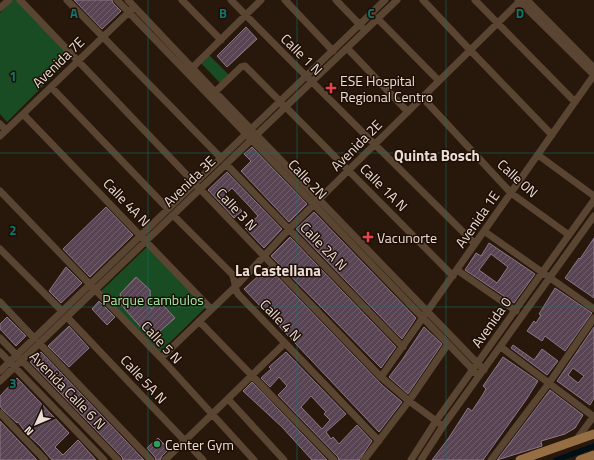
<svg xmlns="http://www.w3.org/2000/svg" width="594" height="460" font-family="'Titillium Web',sans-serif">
  <defs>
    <pattern id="building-hatch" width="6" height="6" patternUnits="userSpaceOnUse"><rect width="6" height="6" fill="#584453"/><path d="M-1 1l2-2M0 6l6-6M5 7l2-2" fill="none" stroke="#705f6b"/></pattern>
  </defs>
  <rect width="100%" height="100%" fill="#28170b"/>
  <path fill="#1a4c24" d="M13,0H17L72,57L7,122L0,114V13Z
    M209,55L229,75L220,83L201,63Z
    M148,246L206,307L159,353L100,292Z"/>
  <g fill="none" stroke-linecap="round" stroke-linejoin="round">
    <path stroke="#000e16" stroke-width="5.5" d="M556,460L594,446"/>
  </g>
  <path fill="url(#building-hatch)" stroke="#8c7787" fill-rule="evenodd" d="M74,0H112L113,3L121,11L102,29Z
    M246,27L257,39L227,67L217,56Z
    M252,147L307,204L289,222L241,171L251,161L244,154Z
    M227,172L282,229L264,248L245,228L258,216L250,207L232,188L226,194L242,211L234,218L208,190Z
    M106,207L133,235L90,277L63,249Z
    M314,212L416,318L402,339L296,229Z
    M290,237L396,347L381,368L271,256Z
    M594,238V298L565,278L579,258L580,259Z
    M489,243L535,274L514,303L465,270L476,253L481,256ZM491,254L508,267L497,283L479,270Z
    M66,267L82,283L61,303L49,291Z
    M268,267L382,385L402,402L379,432L244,289Z
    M136,277L150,290L151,309L157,304L164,306L175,318L151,339L118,301L121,298L120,294Z
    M555,288L592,313L565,351L545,336L542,341L527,331L534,321L536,323L541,315L539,314Z
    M99,301L115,317L107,325L92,309Z
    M7,317L26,336L16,346L0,329V324Z
    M69,326L89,348L69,367L48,346Z
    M424,327L442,344L408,394L389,377L402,360Z
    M594,327V398L590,405L557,381ZM573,368L584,376L578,383L568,375Z
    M513,345L534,360L542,349L558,361L547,375L511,348Z
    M41,352L144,460H123L122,457L30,362Z
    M286,352L346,414L326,432L331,439L333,437L339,444L357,425L372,441L359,460H339L338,457L278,395L287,386L279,377L270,387L261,378L271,369L269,367ZM311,396L326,412L324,414L330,420L322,429L301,407Z
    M503,357L538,381L526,400L483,460H432L448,439L468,408L472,411L482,396L486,389L483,386Z
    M17,378L69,433L55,447L63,455L78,440L96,460H52L40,446L26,433L18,422L17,423L2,409L0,406V396Z
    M252,382L327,460H312L282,427L243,391Z
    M550,390L583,415L575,428L565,434L541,441L542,446L497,460Z
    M0,421L37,460H0Z
    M158,438L169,449L162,456L160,460H156L155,457L147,448Z"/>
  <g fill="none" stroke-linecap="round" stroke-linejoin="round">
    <path stroke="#594532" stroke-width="7" d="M20,0L264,256L381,377L409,401L443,426
      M67,0L221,158
      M117,0L479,376
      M128,0L215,92L484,370
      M182,0L221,40
      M231,0C311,82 394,163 475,244
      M285,0L333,51
      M336,0L362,27
      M423,0L470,50L552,135
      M475,0L575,102
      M518,0L594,75
      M527,0L594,68
      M0,8L9,0
      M377,18L439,81
      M347,48L408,112
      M190,70L261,0
      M51,87L168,209
      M215,92L241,67L245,66L248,69L453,276
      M422,97L511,193L569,235
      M23,114L211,309
      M0,124L6,130
      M0,136L131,10
      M538,155L594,196
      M226,164L403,347
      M0,191L161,358L254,460
      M173,215L232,274C236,281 234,288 238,294L379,441
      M484,231L594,309
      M0,249L62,311
      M457,270L516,311
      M0,302L34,338
      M67,317L203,460
      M199,321L334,460
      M0,338L118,460
      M39,343L151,460
      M501,347L594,417
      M0,352L104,460
      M161,358L239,283L289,229L520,1
      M0,371L385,0
      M381,377L594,75
      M0,381L397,0
      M228,399L284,460
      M0,413L45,460
      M576,440L594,416
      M165,460L285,343
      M364,460L409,401L448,344
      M411,460L436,421L594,200
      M421,460L443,426L594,216
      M491,460L549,383L594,318"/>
    <path stroke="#966e44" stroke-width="9" d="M520,460L594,434
      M580,460L594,455"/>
  </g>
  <path fill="none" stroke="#0f766e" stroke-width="1" stroke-opacity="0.55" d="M148,0V460M297,0V460M446,0V460M0,153H594M0,307H594"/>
  <g fill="#e0444e" stroke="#1e0e04" stroke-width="1.5">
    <path d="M329 82h4v4h4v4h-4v4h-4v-4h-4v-4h4z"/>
    <path d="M366 231h4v4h4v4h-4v4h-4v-4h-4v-4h4z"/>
  </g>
  <circle fill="#2e9e5b" stroke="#1e0e04" stroke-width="1.5" cx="157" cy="444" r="4"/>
  <g text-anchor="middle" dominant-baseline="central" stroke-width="3" stroke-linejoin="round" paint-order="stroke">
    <g font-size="14" fill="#eaddd6" stroke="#1e0e04">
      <text transform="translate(302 54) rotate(45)">Calle 1 N</text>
      <text transform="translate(58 62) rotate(-44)">Avenida 7E</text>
      <text transform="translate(356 145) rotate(-45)">Avenida 2E</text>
      <text transform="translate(518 178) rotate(42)">Calle 0N</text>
      <text transform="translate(308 179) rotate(46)">Calle 2N</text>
      <text transform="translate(189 181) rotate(-44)">Avenida 3E</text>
      <text transform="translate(384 187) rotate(45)">Calle 1A N</text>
      <text transform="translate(127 202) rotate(46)">Calle 4A N</text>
      <text transform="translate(237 209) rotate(47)">Calle 3 N</text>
      <text transform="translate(477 219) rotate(-55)">Avenida 1E</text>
      <text transform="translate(324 246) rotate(46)">Calle 2A N</text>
      <text transform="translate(281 320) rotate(46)">Calle 4 N</text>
      <text transform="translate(491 322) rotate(-55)">Avenida 0</text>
      <text transform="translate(162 342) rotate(47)">Calle 5 N</text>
      <text transform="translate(144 379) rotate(47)">Calle 5A N</text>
      <text transform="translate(68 390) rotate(46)">Avenida Calle 6 N</text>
    </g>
    <g font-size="14" fill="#eaddd6" stroke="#1e0e04" text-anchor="start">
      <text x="340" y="80">ESE Hospital<tspan x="340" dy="16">Regional Centro</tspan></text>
      <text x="377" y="237">Vacunorte</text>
      <text x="165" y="444">Center Gym</text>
    </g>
    <g font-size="14" fill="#9eeba7" stroke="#1e0e04">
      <text x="153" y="299">Parque cambulos</text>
    </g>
    <g font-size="15" font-weight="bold" fill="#eaddd6" stroke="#1e0e04">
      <text x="437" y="155">Quinta Bosch</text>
      <text x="278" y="270">La Castellana</text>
    </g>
  </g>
  <g font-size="13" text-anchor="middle" font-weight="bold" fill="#0f766e" stroke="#1e0e04" stroke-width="3" stroke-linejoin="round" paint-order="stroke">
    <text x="74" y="18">A</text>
    <text x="223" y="18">B</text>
    <text x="371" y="18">C</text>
    <text x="520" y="18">D</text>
    <text x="13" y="81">1</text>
    <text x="13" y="235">2</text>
    <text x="13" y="388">3</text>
  </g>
  <g transform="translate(36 424) rotate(226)" stroke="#1e0e04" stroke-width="3" paint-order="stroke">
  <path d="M0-3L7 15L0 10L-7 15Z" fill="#eaddd6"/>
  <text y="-6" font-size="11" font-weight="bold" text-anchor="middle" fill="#eaddd6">N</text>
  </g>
</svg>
